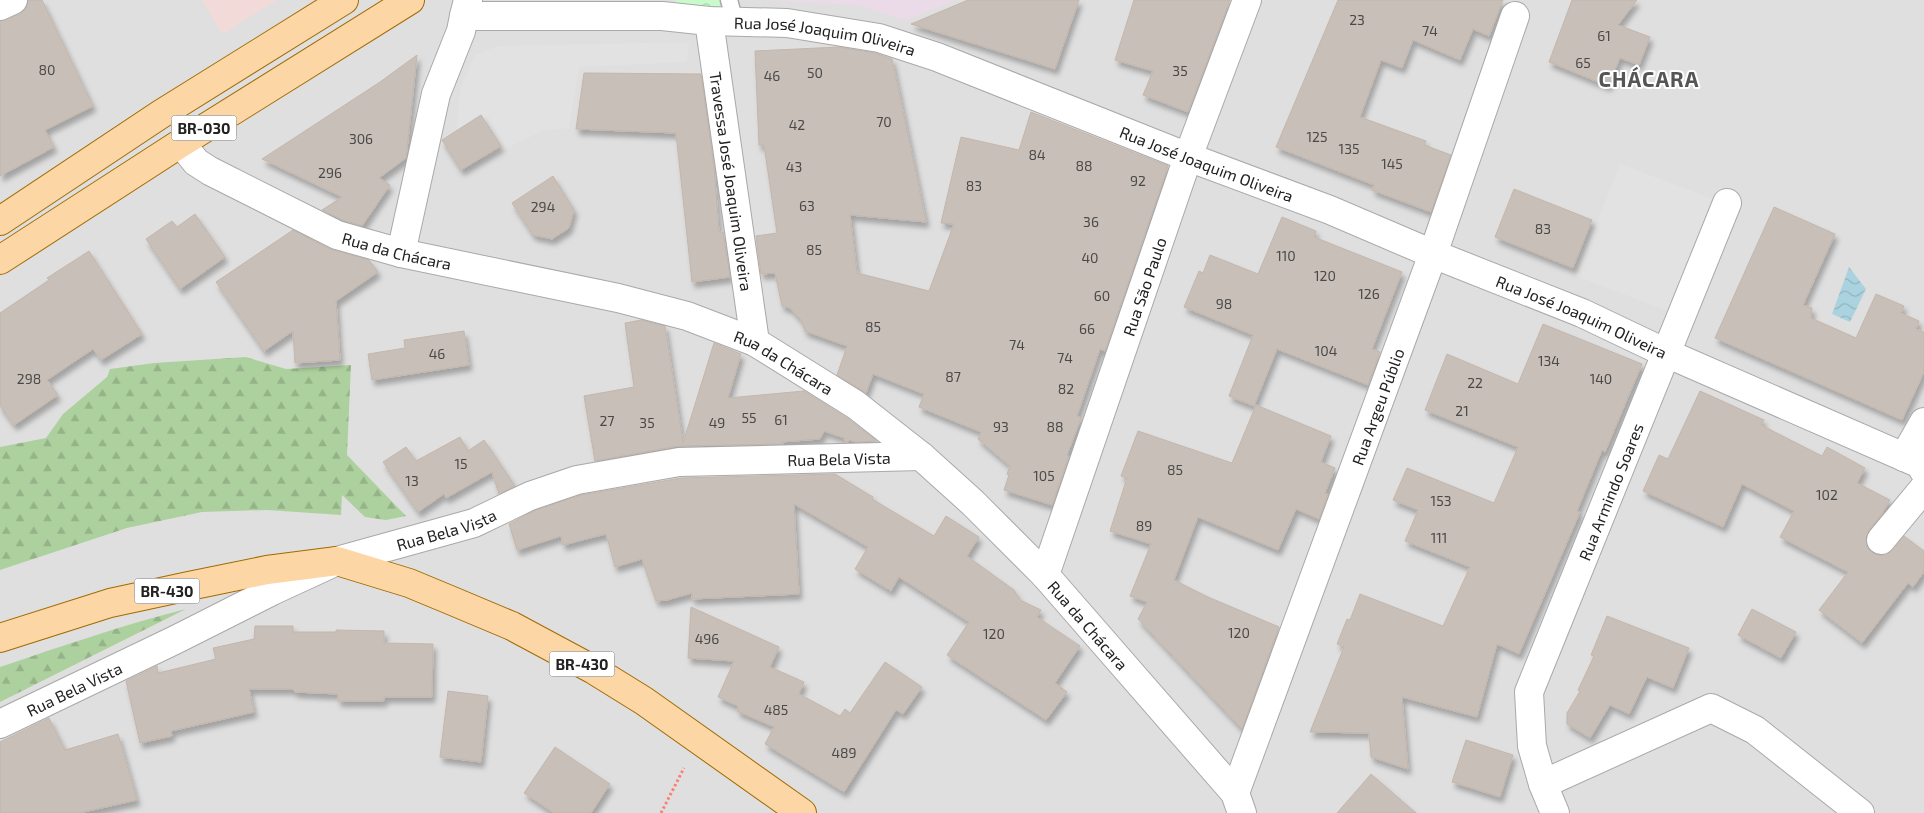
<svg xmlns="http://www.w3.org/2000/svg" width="1924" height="813" font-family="'Exo 2',sans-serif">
  <defs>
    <pattern id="forest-firs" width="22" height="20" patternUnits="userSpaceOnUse" patternTransform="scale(1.25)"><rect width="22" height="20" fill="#add19e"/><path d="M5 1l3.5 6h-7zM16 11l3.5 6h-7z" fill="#95b388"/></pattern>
    <pattern id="park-crowns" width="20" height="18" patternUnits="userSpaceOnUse" patternTransform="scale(1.25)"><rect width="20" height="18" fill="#c8facc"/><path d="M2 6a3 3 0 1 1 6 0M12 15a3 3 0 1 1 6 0" fill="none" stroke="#acd6af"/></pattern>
    <pattern id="water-waves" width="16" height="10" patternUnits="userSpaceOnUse" patternTransform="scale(1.25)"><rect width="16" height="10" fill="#aad3df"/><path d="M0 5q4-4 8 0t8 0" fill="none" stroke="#92b5bf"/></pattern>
    <filter id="shadow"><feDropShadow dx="3" dy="5.5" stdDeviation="2.5" flood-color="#0004"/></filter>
  </defs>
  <rect width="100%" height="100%" fill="#f2efe9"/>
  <path fill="#e0dfdf" d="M0,0H1924V813H0Z"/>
  <path fill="#f2dad9" d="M202,0H277L222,34Z"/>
  <path fill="#ebdbe8" d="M765,0H956L905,20L857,5Z"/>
  <path fill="url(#forest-firs)" d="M246,357L286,369L351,365L347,455L406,516L386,520L365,517L342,495L341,515L267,510L202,512L127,528L0,570V447L46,438L63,414L107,377L110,369L154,363Z
    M186,609L0,702V667C62,646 123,625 186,609Z"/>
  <path fill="url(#park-crowns)" d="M676,0H719L722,10L676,3Z"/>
  <path fill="#e2e2e2" d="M689,42L687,62L579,67L569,128L542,131L483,160L481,158L500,146L482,116L457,130L460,90L474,56L497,46Z
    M1620,164L1718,201L1673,313L1576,276Z"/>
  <path fill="url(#water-waves)" d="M1849,267L1866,289L1850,322L1832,314Z"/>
  <path fill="#c7bfb8" stroke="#c4b6ab" filter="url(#shadow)" d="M28,0H42L93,106L45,130L54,147L0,176V21L20,14L26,9Z
    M968,0H1079L1055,69L911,24Z
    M1134,0H1230L1188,112L1143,95L1153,71L1115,60Z
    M1338,0H1503L1489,36L1473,29L1460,60L1413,40L1402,68L1381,60L1360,117L1426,141L1424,145L1451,155L1431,212L1372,190L1374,185L1276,147Z
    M1572,0H1637L1618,25L1650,37L1639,65L1620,58L1608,86L1549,62Z
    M839,47L875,53L892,59L926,222L850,215L857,273L929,291L954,224L941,223L961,137L1019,150L1031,112L1168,166L1105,351L1100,349L1077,416L1081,418L1067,455L1069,456L1052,505L1004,490L1009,475L1007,474L1010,466L978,439L981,432L919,407L924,394L873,374L866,393L837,375L847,346L805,331L801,320L790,308L782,306L775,273L761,274L756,236L777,233L764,145H759L755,51Z
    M417,55L406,158L379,178L390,185L362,226L343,220L322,210L342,197L262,159L380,82Z
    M584,73L701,74L714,167L719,232H723L730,277L692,282L676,133L576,129Z
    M481,115L501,146L461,170L442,140Z
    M553,176L574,210L569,228L552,239L533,235L512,203Z
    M1514,189L1592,220L1573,268L1495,237Z
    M1774,207L1835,234L1803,305L1812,308L1811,318L1856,338L1876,294L1904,306L1901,313L1919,321L1916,329L1924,332V372L1902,420L1715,338Z
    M195,214L225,257L180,289L146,239L172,221L177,227Z
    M1282,217L1316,231L1314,237L1402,272L1372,349L1380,352L1368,385L1277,349L1254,406L1229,396L1253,335L1184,307L1199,271L1203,273L1210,255L1258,274Z
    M293,230L330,249L369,260L378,272L336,301L340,360L295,363L293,331L264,351L216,282Z
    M89,251L142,334L101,360L93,349L47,380L58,395L14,425L0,406V313L49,280L47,278Z
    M641,320L665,326L683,443L714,343L741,354L728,398L804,391L847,418L877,441L856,442L849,440L848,442H845L844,438L824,431L820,439L781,442L784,444L678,446L595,461L584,396L634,387L625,323Z
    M1543,324L1642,364L1605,452L1602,450L1577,511L1580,512L1519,654L1497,644L1477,717L1402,697L1408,769L1371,757L1369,733L1310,732L1344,647L1337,644L1347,619L1350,620L1360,594L1443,626L1470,567L1405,541L1418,510L1393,500L1407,468L1494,503L1518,447L1425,410L1447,354L1518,384Z
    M464,331L469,365L372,380L368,354L405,348L404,340Z
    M1700,391L1764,420L1761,425L1822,456L1827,447L1865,468L1857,483L1890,500L1882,514L1869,530L1866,538L1867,546L1871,552L1878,555H1886L1893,550L1904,536L1924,551V572L1913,587L1908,583L1862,643L1819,610L1848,572L1780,537L1794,511L1742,484L1723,527L1643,491L1659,455L1668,459Z
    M1256,405L1331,436L1321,462L1335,468L1325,493L1328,494L1319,519L1296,509L1278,550L1198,517L1174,580L1208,597L1279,627L1242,729L1138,619L1147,602L1130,596L1151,544L1110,531L1127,478L1121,476L1138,431L1232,463Z
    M460,437L468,451L484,440L515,486L499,494L492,472L446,498L444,494L418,512L383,462L406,447L416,461Z
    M835,474L873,497L872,499L934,536L946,516L979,537L967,556L1014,590L1020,600L1041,610L1037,617L1080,646L1055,683L1067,692L1046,720L947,655L969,622L899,577L891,591L855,569L868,547L794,504L799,594L692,599V593L667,600L656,601L642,559L615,567L606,534L563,545L561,536L517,550L509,524L536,510L581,495L681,478Z
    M691,607L779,647L770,667L804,682L799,694L840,716L845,709L850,713L885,662L922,687L903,714L896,710L844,792L765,744L774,727L737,711L738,706L718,697L734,661L688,658Z
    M1752,609L1796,632L1781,658L1738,635Z
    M1607,616L1689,648L1673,688L1647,677L1629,714L1610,705L1590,738L1567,724V713L1580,691L1578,690L1594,656L1591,655Z
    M255,626H293V632H336V630L384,631V643L433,644L432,697H384V701H338V694L295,692L292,689H249L254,712L171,731L172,736L140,743L126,681L157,666L158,673L216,659L213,648L254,639Z
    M448,691L488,696L481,762L440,757Z
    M49,718L65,750L118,734L137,800L79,813H0V742Z
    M1466,740L1513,755L1500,797L1452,782Z
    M555,747L610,784L591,813H554L524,793Z
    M1371,774L1416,813H1337Z"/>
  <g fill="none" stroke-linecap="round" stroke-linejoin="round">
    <g stroke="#a9a9a9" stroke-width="19">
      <path id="service" d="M729,0L735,22"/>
    </g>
    <g stroke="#a9a9a9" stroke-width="30">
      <g id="minor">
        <path id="s1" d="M468,0L464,16H662L709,21L787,23L879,38L937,57L1188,157L1330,210L1433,254L1582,313L1666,353L1920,464L1924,471"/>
        <path d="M0,6L13,0"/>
        <path id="s2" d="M709,21L755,342"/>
        <path id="s3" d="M181,143L196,162L210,171L337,235L401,253L618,298L687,316L755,342L856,405L921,456L973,503L1045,575L1235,793L1242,813"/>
        <path d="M401,253L436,94L461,31L464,16"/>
        <path d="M1904,457L1924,422"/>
        <path d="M1881,540L1924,488"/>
        <path id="s4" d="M1045,575L1188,157L1247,0"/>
        <path id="s5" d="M0,724L175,640L272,591L337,561L474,523L530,496L577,480L679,462L921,456"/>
        <path id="s6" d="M1543,784L1532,746L1529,692L1727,203"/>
        <path id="s7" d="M1235,793L1433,254L1515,16"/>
        <path d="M1555,813L1543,784L1711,708L1755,730L1860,813"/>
      </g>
    </g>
    <g stroke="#a06b00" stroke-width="30">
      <path id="primary" d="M0,221L161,114L344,0
        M0,260L181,143L410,0
        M0,638L110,603L189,586L267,570L337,561L409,583L450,600L512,626L594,670L644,701L802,813"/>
    </g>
    <path stroke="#fa8072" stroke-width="3" stroke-dasharray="2.5 2.5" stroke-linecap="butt" d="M661,813L684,768"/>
    <use href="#service" stroke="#fff" stroke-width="16"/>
    <use href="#minor" stroke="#fff" stroke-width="28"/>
    <use href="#primary" stroke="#fcd6a4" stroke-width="28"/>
  </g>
  <g text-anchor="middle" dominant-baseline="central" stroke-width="4" stroke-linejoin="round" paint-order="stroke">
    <g font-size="14" fill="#4b4948">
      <text x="1357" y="19">23</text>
      <text x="1430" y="30">74</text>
      <text x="1604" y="35">61</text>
      <text x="1583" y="62">65</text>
      <text x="47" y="69">80</text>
      <text x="1180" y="70">35</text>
      <text x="815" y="72">50</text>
      <text x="772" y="75">46</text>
      <text x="884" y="121">70</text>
      <text x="797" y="124">42</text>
      <text x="1317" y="136">125</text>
      <text x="361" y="138">306</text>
      <text x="1349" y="148">135</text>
      <text x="1037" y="154">84</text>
      <text x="1392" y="163">145</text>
      <text x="1084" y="165">88</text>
      <text x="794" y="166">43</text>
      <text x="330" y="172">296</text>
      <text x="1138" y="180">92</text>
      <text x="974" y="185">83</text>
      <text x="807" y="205">63</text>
      <text x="543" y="206">294</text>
      <text x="1091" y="221">36</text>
      <text x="1543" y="228">83</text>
      <text x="814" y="249">85</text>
      <text x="1286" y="255">110</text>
      <text x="1090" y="257">40</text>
      <text x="1325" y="275">120</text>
      <text x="1369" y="293">126</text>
      <text x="1102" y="295">60</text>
      <text x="1224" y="303">98</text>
      <text x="873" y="326">85</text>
      <text x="1087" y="328">66</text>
      <text x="1017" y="344">74</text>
      <text x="1326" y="350">104</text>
      <text x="437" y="353">46</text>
      <text x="1065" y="357">74</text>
      <text x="1549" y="360">134</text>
      <text x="953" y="376">87</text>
      <text x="29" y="378">298</text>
      <text x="1601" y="378">140</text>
      <text x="1475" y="382">22</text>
      <text x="1066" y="388">82</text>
      <text x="1462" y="410">21</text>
      <text x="749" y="417">55</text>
      <text x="781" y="419">61</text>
      <text x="607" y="420">27</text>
      <text x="647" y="422">35</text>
      <text x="717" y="422">49</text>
      <text x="1001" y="426">93</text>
      <text x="1055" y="426">88</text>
      <text x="461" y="463">15</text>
      <text x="1175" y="469">85</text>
      <text x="1044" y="475">105</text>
      <text x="412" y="480">13</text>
      <text x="1827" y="494">102</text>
      <text x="1441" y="500">153</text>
      <text x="1144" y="525">89</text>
      <text x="1439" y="537">111</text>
      <text x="1239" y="632">120</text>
      <text x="994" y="633">120</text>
      <text x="707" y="638">496</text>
      <text x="776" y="709">485</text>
      <text x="844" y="752">489</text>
    </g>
    <g fill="#fff" stroke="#646464" stroke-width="1">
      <rect x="171.5" y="115.5" width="65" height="25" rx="4"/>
      <rect x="134.5" y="578.5" width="65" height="25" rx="4"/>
      <rect x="549.5" y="651.5" width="65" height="25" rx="4"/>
    </g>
    <g font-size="15" font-weight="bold" fill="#222">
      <text x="204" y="128">BR-030</text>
      <text x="167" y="591">BR-430</text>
      <text x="582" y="664">BR-430</text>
    </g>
    <g font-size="16" fill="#222" stroke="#fff">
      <text stroke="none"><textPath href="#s1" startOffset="379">Rua José Joaquim Oliveira</textPath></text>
      <text stroke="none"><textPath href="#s1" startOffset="784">Rua José Joaquim Oliveira</textPath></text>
      <text stroke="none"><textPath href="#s2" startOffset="162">Travessa José Joaquim Oliveira</textPath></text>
      <text stroke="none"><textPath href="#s3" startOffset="245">Rua da Chácara</textPath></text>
      <text stroke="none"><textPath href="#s4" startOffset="305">Rua São Paulo</textPath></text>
      <text stroke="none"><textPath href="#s1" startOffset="1189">Rua José Joaquim Oliveira</textPath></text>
      <text stroke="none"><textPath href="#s3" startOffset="650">Rua da Chácara</textPath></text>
      <text stroke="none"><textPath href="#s7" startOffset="412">Rua Argeu Públio</textPath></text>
      <text stroke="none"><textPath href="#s5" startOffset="892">Rua Bela Vista</textPath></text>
      <text stroke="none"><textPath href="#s6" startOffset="310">Rua Armindo Soares</textPath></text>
      <text stroke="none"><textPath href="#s5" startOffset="488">Rua Bela Vista</textPath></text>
      <text stroke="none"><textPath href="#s3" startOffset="1055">Rua da Chácara</textPath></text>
      <text stroke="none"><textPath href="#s5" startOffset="82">Rua Bela Vista</textPath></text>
    </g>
    <g font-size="21" font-weight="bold" letter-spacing="1" fill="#555" stroke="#fff">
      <text x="1649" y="78">CHÁCARA</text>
    </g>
  </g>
</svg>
